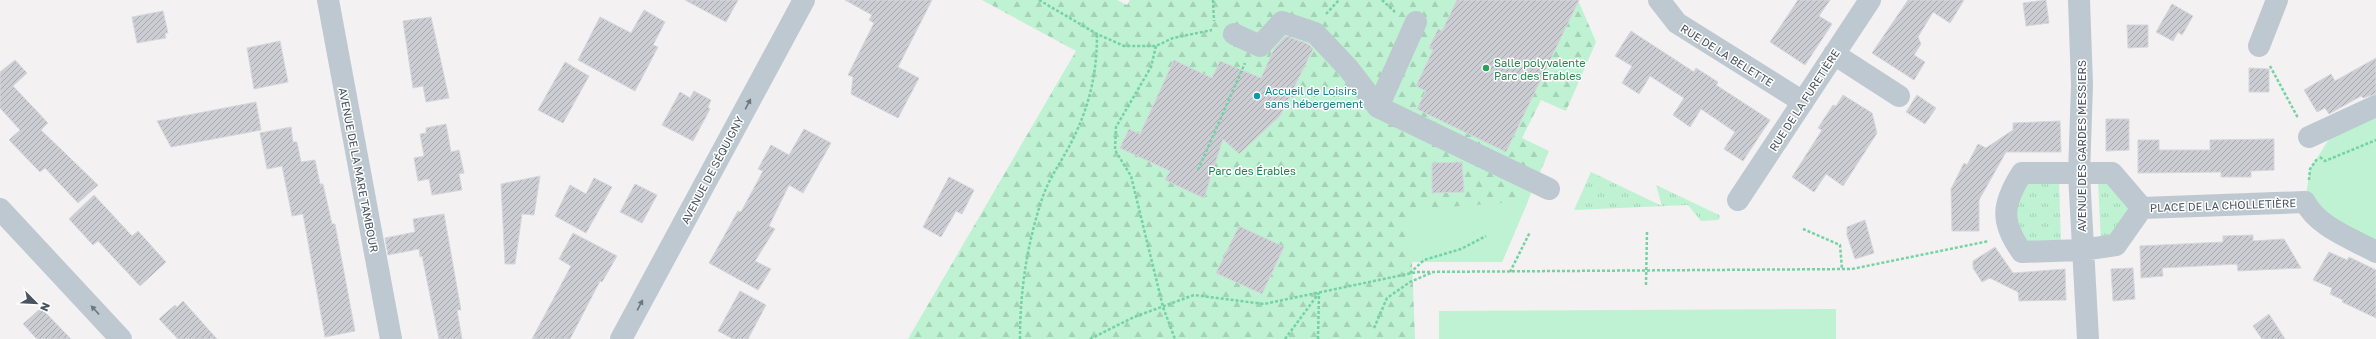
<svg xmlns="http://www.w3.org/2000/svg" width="2376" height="339" font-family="'Golos Text',sans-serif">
  <defs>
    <pattern id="grass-tufts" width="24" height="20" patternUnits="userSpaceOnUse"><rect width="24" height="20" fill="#bef2d2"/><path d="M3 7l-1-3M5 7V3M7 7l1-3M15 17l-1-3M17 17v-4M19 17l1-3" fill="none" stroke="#a5d1b7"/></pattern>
    <pattern id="forest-firs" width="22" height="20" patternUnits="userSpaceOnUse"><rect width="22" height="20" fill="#bef2d2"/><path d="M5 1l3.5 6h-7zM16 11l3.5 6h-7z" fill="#a5d1b7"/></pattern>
    <pattern id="building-hatch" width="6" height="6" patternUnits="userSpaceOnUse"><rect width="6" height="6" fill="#cbcdd3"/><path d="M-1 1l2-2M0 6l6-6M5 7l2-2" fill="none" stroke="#a7a9ae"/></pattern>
  </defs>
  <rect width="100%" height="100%" fill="#f3f1f1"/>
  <path fill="url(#grass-tufts)" d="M1591,172L1662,206L1656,185L1719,215L1720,218L1718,220L1701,221L1688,205L1574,210Z
    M2023,180L2059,182L2061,244L2023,246L2011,213Z
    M2098,182H2112L2131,201L2127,223L2101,243Z"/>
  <path fill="url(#forest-firs)" d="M982,0H1117L1127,5L1130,0H1578L1596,42L1566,111L1541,100L1522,138L1549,151L1502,262H1412L1415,339H908L1076,51Z"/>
  <path fill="#bef2d2" d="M2376,115V252L2305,202L2310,169L2331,136Z
    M1528,201L1502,262H1412L1406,210Z
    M1836,309V339H1439V311Z"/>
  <path fill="url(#building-hatch)" stroke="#d5d7dc" d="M685,0H738L726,22Z
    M845,0H932L898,67L919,78L898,118L851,94L853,77L848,75L874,23L869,20L872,15Z
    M1457,0H1579L1506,152L1417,109L1426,91L1416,86L1433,50L1429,48L1438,29L1442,31Z
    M1798,0H1830L1819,16L1832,24L1805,65L1770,42Z
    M1908,0H1964L1950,23L1933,12L1918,37L1921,44L1914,55L1925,62L1914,80L1872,53Z
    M2046,0L2049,23L2026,26L2023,3Z
    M2172,4L2193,16L2182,35L2178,32L2173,41L2156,32Z
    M644,10L665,22L653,45L658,47L635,91L578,60L600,17L631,33Z
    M163,11L168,33H165L166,38L137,43L132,17Z
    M431,17L449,98L426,102L423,86L413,88L403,21Z
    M2127,25H2148V47L2128,48Z
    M1631,31L1694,72L1696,68L1718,82L1716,85L1770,120L1743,161L1724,149L1735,132L1701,109L1690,127L1673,115L1684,98L1650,76L1639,94L1622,83L1632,66L1615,56Z
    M1286,36L1308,44L1313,49L1280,116L1239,154L1223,139L1204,198L1165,180L1170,171L1120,148L1129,129L1140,134L1174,60L1212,78L1220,61L1261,78L1274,49Z
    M280,41L288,82L254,89L247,48Z
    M2376,58V94L2363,98L2361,96L2329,114L2325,108L2317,112L2304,90L2331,74L2335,81Z
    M15,60L27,73L13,86L48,123L41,130L98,185L78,203L45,168L40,172L9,140L20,130L0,108V72Z
    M565,62L589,76L563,123L538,110Z
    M2249,68L2269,69V92H2249Z
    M694,91L711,100L708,107L710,109L693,141L662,125L680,92L690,98Z
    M1843,95L1872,113L1877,133L1843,186L1826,174L1814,192L1792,177L1822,130L1818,128L1833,105L1836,106Z
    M1917,95L1936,108L1925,124L1906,112Z
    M256,102L261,130L171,147L157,121Z
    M2106,119H2129V150L2106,151Z
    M2060,121L2061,152H2006L1979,200V231H1952L1951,189L1964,163L1967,165L1978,144L1986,148L2013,130V123Z
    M446,124L451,152L459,150L464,173L459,174L462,190L432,195L429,179L418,181L414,158L424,156L420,134L426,133V128Z
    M291,127L293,142H297L301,162L315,160L320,184H323L332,224H335L355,331L325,337L303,214L292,216L282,166L267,169L260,133Z
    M804,129L831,143L803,193L789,185L769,226L775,229L755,261L771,269L758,290L709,263L738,211L741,212L763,171L758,169L771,145L789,155Z
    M2274,139V170L2251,171V177H2221V172L2138,173V140H2159V150H2210V140Z
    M1462,162L1464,192L1432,193V163Z
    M540,176L534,215L522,214L515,264H505L501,184Z
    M949,177L974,190L962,214L956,211L941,237L923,227Z
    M594,178L612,187L586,233L555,216L570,185L586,194Z
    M635,184L657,195L642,223L620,212Z
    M94,195L132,236L138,231L166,262L140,286L98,241L93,245L69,219Z
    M444,214L461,310H457L462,339H439L422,256L420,257L419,249L388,255L385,238L415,232L413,219Z
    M1865,220L1874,253L1855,259L1847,235V227Z
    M1239,226L1284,247L1262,294L1216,273Z
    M573,233L617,256L602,282L600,281L570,339H532L571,266L559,259Z
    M2253,235V241L2284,239L2301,268L2238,271L2237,264L2162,268L2163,276L2141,278L2140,246L2223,242V236Z
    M1995,247L2013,273L2065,269L2066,300L2019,301L2018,292L1990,278L1982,282L1973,268V261Z
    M2329,252L2347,260L2349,257L2376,270V318L2342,302L2343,300L2330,294L2332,288L2313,280Z
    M2133,268L2135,299L2113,301L2111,269Z
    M740,291L766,305L748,339H733L718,331Z
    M183,301L217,339H178L159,319L175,305L177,307Z
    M41,308L71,339H37L23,324Z
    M2269,314L2285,339H2262L2253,326Z"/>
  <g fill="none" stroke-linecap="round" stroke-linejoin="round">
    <path stroke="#74d2a3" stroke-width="2.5" stroke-dasharray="3 2" stroke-linecap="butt" d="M1039,0L1097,34L1124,46H1156L1173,38L1212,30
      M1213,0L1214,21
      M1382,0L1395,12
      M1326,14L1339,0
      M1156,46L1151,67L1116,127L1115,150L1131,176L1163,307L1175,339
      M2270,66L2298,118
      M2320,157L2325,161L2376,140
      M1198,170L1245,63
      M2309,180L2310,169L2317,159
      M1803,229L1840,245L1842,269
      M1510,272L1530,232
      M1410,273L1424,260L1461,249L1486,236
      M1646,285L1647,231
      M1374,328L1387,298L1410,282L1431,273
      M1020,339C1020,291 1027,244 1042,199C1048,180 1061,162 1070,145C1089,108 1097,75 1097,34
      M1090,339L1134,317L1194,295L1264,304L1417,272L1852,269L1989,241
      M1285,339L1319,293
      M1318,339L1319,293"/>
    <path stroke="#bec8d0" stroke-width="22" d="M328,0L391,339
      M1659,0L1677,23L1803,102
      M2079,0L2082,85L2079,174L2088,339
      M1234,34L1260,46L1282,22L1315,33L1348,68L1378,107L1549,189
      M2259,46L2277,0
      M1834,54L1899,96
      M1378,107L1416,22
      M2309,137L2376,106
      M2022,173H2112L2142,208L2116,245L2082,250L2022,252C2000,222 2002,204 2022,173Z
      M1738,200L1870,0
      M2142,208L2305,202C2318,227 2351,238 2376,252
      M0,209L121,339
      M621,339L804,0"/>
  </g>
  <defs><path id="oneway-solid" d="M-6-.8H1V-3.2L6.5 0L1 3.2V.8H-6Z"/></defs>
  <g fill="#6b7781">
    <use href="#oneway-solid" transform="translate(748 104) rotate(-62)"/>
    <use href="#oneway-solid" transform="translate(640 305) rotate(-62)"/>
    <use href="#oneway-solid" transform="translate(95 310) rotate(-133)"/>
  </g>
  <circle fill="#2e9e5b" stroke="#fff" stroke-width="1.5" cx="1486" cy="68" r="4"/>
  <circle fill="#0f9aa8" stroke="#fff" stroke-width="1.5" cx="1257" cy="96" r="4"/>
  <g text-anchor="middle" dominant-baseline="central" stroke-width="3" stroke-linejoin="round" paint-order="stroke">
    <g font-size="11" fill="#48545f" stroke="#fff">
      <text transform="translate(1727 55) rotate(32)">RUE DE LA BELETTE</text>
      <text transform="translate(1804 100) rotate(-57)">RUE DE LA FURETIÈRE</text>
      <text transform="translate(2081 146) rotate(-90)">AVENUE DES GARDES MESSIERS</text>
      <text transform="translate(359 170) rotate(79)">AVENUE DE LA MARE TAMBOUR</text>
      <text transform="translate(712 170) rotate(-62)">AVENUE DE SÉQUIGNY</text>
      <text transform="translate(2223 205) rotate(-2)">PLACE DE LA CHOLLETIÈRE</text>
    </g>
    <g font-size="11" fill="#27864d" stroke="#fff" text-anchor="start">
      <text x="1494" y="62">Salle polyvalente<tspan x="1494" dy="13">Parc des Erables</tspan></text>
    </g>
    <g font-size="11" fill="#0d838f" stroke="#fff" text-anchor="start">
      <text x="1265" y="90">Accueil de Loisirs<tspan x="1265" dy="13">sans hébergement</tspan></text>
    </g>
    <g font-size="11" fill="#13864c" stroke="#fff">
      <text x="1252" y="170">Parc des Érables</text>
    </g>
  </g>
  <g transform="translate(36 303) rotate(114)" stroke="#ffffff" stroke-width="3" paint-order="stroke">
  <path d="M0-3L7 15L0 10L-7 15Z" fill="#48545f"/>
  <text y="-6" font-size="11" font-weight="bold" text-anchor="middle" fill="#48545f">N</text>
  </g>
</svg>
